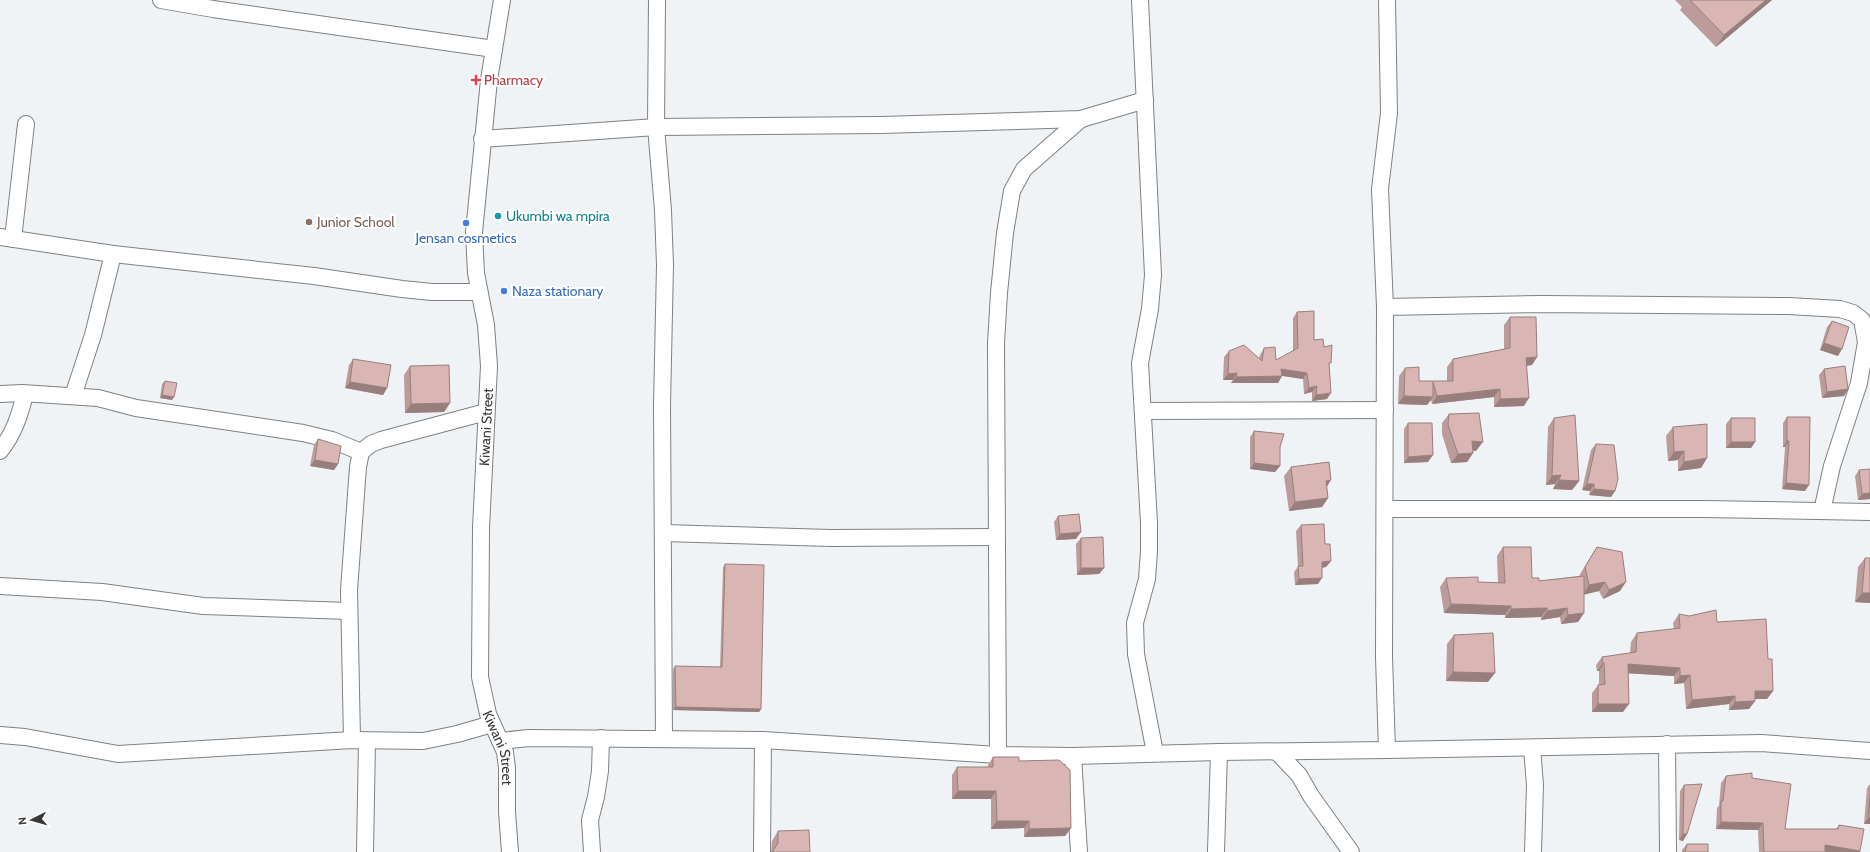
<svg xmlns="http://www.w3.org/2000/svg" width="1870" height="852" font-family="Cabin,sans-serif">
  <rect width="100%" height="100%" fill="#f0f3f6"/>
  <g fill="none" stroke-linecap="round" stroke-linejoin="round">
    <g stroke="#7e8083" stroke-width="18">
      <g id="street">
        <path d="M161,0L213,9L494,49"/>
        <path id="s1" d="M502,0L489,80L474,232L476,273L486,325L489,366L481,528L480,677L488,714L505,752L507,768V812L510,852"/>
        <path d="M657,0L656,127L663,210L665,265L662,406L664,738"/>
        <path d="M1140,0L1153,275L1150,309L1140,363L1149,523V551L1147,579L1135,623L1136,654L1155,753"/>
        <path d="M482,139L656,127L881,125L1081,119L1145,100"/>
        <path d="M0,237L113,254L314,276L402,289L432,292H479"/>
        <path d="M13,239L26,124"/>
        <path d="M1385,307L1542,304L1789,306L1840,309L1853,313L1862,320L1866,342L1859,383L1832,466L1822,511"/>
        <path d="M0,394L22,393L98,398L136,408L303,433L332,440L361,452"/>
        <path d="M73,396L93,335L113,254"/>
        <path d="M1143,411L1385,410"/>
        <path d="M0,451C14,434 20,414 25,394"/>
        <path d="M1385,509H1704L1870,512"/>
        <path d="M664,533L831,538L996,537"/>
        <path d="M0,586L102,592L203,606L349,611"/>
        <path d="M0,735L25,737L118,754L352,740L423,741L457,734L492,724"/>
        <path d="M352,740L349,590L358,467L361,452L371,444L381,440L486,412"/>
        <path d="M500,741L529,738L763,740L998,755L1073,756L1219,752L1387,750L1761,743L1870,751"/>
        <path d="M1667,744L1668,852"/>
        <path d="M1532,748L1535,785L1533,852"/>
        <path d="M1387,750L1384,657L1385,307L1380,189L1389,113L1387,0"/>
        <path d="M1277,752L1299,775L1311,796L1351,852"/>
        <path d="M998,755L996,343L999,293L1005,233L1012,191L1024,169L1081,119"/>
        <path d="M1073,756L1079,852"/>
        <path d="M365,852L367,741"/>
        <path d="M592,852L590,820L596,797L600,771L601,738"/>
        <path d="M762,852L763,740"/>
        <path d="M1216,852L1219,752"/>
      </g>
    </g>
    <use href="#street" stroke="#fff" stroke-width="16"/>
  </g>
  <path fill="#bb9c9a" d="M1675,0H1772L1716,47L1680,10L1682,7Z
    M1297,312L1314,340L1324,347L1329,366L1327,399L1312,401V392L1304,394L1303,379L1282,376L1278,383H1231L1233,380H1223L1224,357L1229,351L1259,358L1260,355L1264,348L1276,360L1293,351V318Z
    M1510,317L1537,357L1532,365L1527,366L1524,406L1494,407V397L1432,404L1431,400L1427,405L1398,404L1399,376L1405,368L1419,381H1447V367L1453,359L1504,349V325Z
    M1832,321L1838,356L1820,350L1827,327Z
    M353,359L387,388L383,395L345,388L349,365Z
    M410,366L450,403L444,412L405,413L404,375Z
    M1824,369L1848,389L1844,396L1822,398L1819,375Z
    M165,381L172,400L160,398L162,384Z
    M1449,414L1476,451L1473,450V453L1467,462L1451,463L1442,434V423Z
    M1787,417L1805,491L1782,489L1785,447H1783V423Z
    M1554,418L1579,481L1572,490L1553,489L1555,484L1546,485L1548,427Z
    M1731,418L1755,442L1751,448H1726V424Z
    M1408,423L1428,462L1404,463V429Z
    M1673,427L1707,458L1701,468L1678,471V460L1668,461L1666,436Z
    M1254,431L1280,447V466L1275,472L1250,469V437Z
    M318,439L338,464L334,470L310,466L314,445Z
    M1596,444L1615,491L1611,497L1589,495L1590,491L1582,490L1591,450Z
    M1291,467L1327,487L1328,498L1322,507L1289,511L1284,476Z
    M1859,470L1870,499L1858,500L1855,476Z
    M1058,516L1076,539L1056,540L1054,522Z
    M1301,525L1325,544L1331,561L1326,567L1322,568L1318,584L1295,585L1294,572L1298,567L1296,531Z
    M1081,538L1104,568L1099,574L1077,575L1076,544Z
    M1503,547L1532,578L1539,581L1579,576L1591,556L1597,547L1620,591L1603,599L1599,591L1584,594V613L1578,622L1561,624L1560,617L1541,620V617L1505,618V615L1444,613L1440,587L1446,578L1478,582L1498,583L1497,556Z
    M1865,558L1870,603L1855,602L1858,567Z
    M725,564L761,709L759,712L673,710V669L675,666L720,667L723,567Z
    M1679,614L1717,622L1768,659L1773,691L1767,699H1755V701L1749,709L1729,710V704L1686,709L1684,683L1674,684V676L1628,673L1623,712H1592V693L1599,684V671H1597L1596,665L1602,657L1630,653L1631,642L1637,633L1674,629L1673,623Z
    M1454,635L1488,682L1446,681L1447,644Z
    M993,757L1019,761L1071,828L1065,836L1024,837V828L991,829V799H952V775L957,767H988V765Z
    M1726,776L1752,778L1785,829H1836L1839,825L1860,851V852H1759L1758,830L1716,829L1717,808L1719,806L1721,783Z
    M1870,784V824H1864L1867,788Z
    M1684,785L1687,834L1683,841L1679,840L1680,791Z
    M778,831L810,852H771L772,841Z
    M1687,844L1708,852H1682V850Z"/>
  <path fill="#987f7d" d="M1766,0H1772L1716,47L1724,35Z
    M1824,343L1842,349L1838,356L1820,350Z
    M1537,357L1532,365L1520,366L1526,358Z
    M1281,369L1307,373L1303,379L1277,375Z
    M1237,373L1233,380H1223L1228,374Z
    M1282,376L1278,383H1231L1236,377Z
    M350,382L387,388L383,395L345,388Z
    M1317,386L1312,392L1304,394L1309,388Z
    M1500,389L1494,397L1432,404L1437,396Z
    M1848,389L1844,396L1822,398L1827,392Z
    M1331,393L1327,399L1312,401L1316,395Z
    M162,395L174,397L172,400L160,398Z
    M1404,396L1433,397L1427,405L1398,404Z
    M1529,398L1524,406L1494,407L1500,399Z
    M450,403L444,412L405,413L411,404Z
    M1472,441L1483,442L1476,451L1466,450Z
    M1787,441H1789L1785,447H1783Z
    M1731,442H1755L1751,448H1726Z
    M1684,451L1678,460L1668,461L1674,452Z
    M1473,453L1467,462L1451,463L1458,454Z
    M1433,455L1428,462L1404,463L1408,457Z
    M1707,458L1701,468L1678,471L1684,462Z
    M315,460L338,464L334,470L310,466Z
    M1254,463L1280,466L1275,472L1250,469Z
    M1561,475L1555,484L1546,485L1552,476Z
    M1331,480L1325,490L1326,481Z
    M1559,480L1579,481L1572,490L1553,489Z
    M1786,483L1809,485L1805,491L1782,489Z
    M1587,484H1594L1590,491L1582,490Z
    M1594,489L1615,491L1611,497L1589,495Z
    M1870,493V499L1858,500L1862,494Z
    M1328,498L1322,507L1289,511L1295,502Z
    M1081,532L1076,539L1056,540L1060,534Z
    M1331,561L1326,567L1317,568L1322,562Z
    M1081,568H1104L1099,574L1077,575Z
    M1322,578L1318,584L1295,585L1299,579Z
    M1605,582L1599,591L1583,595L1589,585Z
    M1626,582L1620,591L1603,599L1609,590Z
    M1862,593H1870V603L1855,602Z
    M1451,604L1511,606L1505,615L1444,613Z
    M1547,608L1541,617L1505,618L1511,609Z
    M1567,608L1560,617L1541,620L1547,611Z
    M1584,613L1578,622L1561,624L1568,615Z
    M1603,663H1604L1599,671H1597Z
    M1628,664L1680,668L1674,676L1622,673Z
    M1453,672L1495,673L1488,682L1446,681Z
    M1690,675L1684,683L1674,684L1680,676Z
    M1755,691H1773L1767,699H1749Z
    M1735,696L1729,704L1686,709L1692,700Z
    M1755,701L1749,709L1729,710L1735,702Z
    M1598,704H1629L1623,712H1592Z
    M676,707L761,709L759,712L673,710Z
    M958,791H996L991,799H952Z
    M1868,818H1870V824H1864Z
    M997,821H1029L1024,828L991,829Z
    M1721,822L1763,823L1758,830L1716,829Z
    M1071,828L1065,836L1024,837L1029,829Z
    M1683,834H1687L1683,841L1679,840Z
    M1825,845L1860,851V852H1822Z"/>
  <path fill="#d9b5b3" stroke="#987f7d" d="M1690,0H1766L1724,35Z
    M1314,311V340L1323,339L1324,347L1332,345L1331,363H1329L1331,393L1316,395L1317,386L1309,388L1307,373L1281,369L1282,376L1236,377L1237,373L1228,374L1229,351L1244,345L1262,361L1264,348L1275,347L1276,360L1298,348L1297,312Z
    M1510,317H1536L1537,357L1526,358L1529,398L1500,399V389L1437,396L1433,382V397L1404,396L1405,368L1419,367V381H1453V359L1510,348Z
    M1832,321L1849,327L1842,349L1824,343Z
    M353,359L391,365L387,388L350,382Z
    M449,365L450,403L411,404L410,366Z
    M1845,366L1848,389L1827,392L1824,369Z
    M165,381L177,383L174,397L162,395Z
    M1479,413L1483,442L1472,441L1473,453L1458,454L1448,425L1449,414Z
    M1575,415L1579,481L1559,480L1561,475L1552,476L1554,418Z
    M1787,417H1810L1809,485L1786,483L1789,441H1787Z
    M1731,418H1755V442H1731Z
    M1408,423H1432L1433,455L1408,457Z
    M1707,424V458L1684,462V451L1674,452L1673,427Z
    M1254,431L1284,434L1280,447V466L1254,463Z
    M318,439L341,446L338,464L315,460Z
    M1596,444L1614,445L1618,479L1615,491L1594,489V484H1587Z
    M1329,462L1331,480L1326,481L1328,498L1295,502L1291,467Z
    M1870,469V493L1862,494L1859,470Z
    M1079,514L1081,532L1060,534L1058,516Z
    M1324,524L1325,544H1330L1331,561L1322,562V578L1299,579L1298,566H1303L1301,525Z
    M1103,537L1104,568H1081V538Z
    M1503,547H1531L1532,578H1539V581L1584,576V613L1568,615L1567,608L1547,611V608L1511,609V606L1451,604L1446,578L1478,577V582L1505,583Z
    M1597,547L1622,552L1626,582L1609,590L1605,582L1589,585L1585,567Z
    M1865,558H1870V593H1862Z
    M725,564L764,565L761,709L676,707L675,666L722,667Z
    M1716,610L1717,622L1766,619L1768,659H1772L1773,691H1755V701L1735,702V696L1692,700L1690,675L1680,676V668L1628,664L1629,704H1598V685L1605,684L1604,663H1603L1602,657L1636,652L1637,633L1680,628L1679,614L1689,616Z
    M1493,633L1495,673L1453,672L1454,635Z
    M993,757H1019V761L1059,760L1070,770L1071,828L1029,829V821H997L996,791H958L957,767H993Z
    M1752,773V778L1791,784L1785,829H1838L1839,825L1864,829L1860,851L1825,845V852H1764L1763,823L1721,822V801H1723L1726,776Z
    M1702,784L1687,834H1683L1684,785Z
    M1870,798V818H1868Z
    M809,830L810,852H773V851L778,843V831Z
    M1687,844H1708V852H1685Z"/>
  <path fill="#e0444e" stroke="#fff" stroke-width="1.5" d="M474 74h4v4h4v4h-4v4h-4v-4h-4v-4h4z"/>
  <circle fill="#0f9aa8" stroke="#fff" stroke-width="1.5" cx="498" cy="216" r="4"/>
  <circle fill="#8d6e63" stroke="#fff" stroke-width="1.5" cx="309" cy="222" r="4"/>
  <g fill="#3f7fe0" stroke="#fff" stroke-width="1.5">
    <circle cx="466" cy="223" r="4"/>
    <circle cx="504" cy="291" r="4"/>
  </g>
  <g text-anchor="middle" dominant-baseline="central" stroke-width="4" stroke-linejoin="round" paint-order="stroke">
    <g font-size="14" fill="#be3a42" stroke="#fff" text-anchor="start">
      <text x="484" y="80">Pharmacy</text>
    </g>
    <g font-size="14" fill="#0d838f" stroke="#fff" text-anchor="start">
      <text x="506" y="216">Ukumbi wa mpira</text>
    </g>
    <g font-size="14" fill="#785e54" stroke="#fff" text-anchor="start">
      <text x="317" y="222">Junior School</text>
    </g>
    <g font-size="14" fill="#366cbe" stroke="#fff">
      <text x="466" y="238">Jensan cosmetics</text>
      <text x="512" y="291" text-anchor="start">Naza stationary</text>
    </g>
    <g font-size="14" fill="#38393a" stroke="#fff">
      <text transform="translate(486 427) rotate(-87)">Kiwani Street</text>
      <text stroke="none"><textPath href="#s1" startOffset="754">Kiwani Street</textPath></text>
    </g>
  </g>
  <g transform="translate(32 820) rotate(264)" stroke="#ffffff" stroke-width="3" paint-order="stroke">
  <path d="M0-3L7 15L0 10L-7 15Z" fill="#38393a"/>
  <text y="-6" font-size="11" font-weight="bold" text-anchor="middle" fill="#38393a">N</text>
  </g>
</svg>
